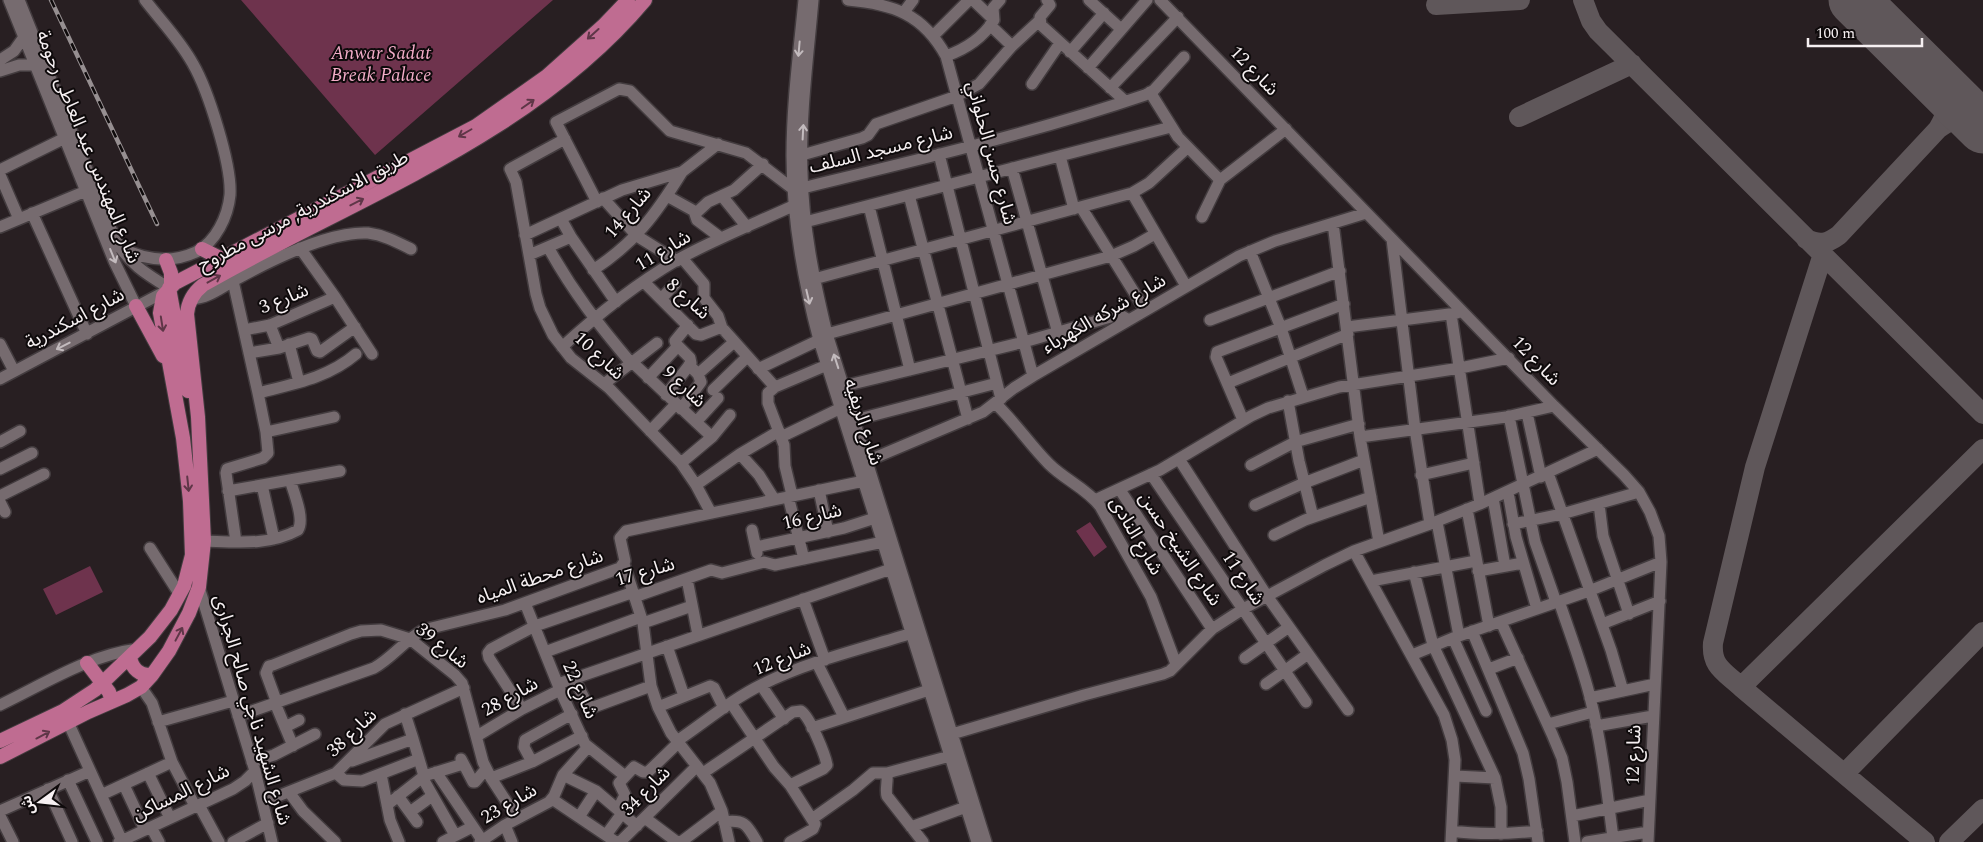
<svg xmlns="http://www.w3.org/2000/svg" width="1983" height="842" font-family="Spectral,'Noto Sans Arabic',serif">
  <rect width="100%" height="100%" fill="#281f22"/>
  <path fill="#6e334d" d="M241,0H553L375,155Z
    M1090,522L1107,547L1094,557L1076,531Z
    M90,566L103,592L56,615L43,589Z"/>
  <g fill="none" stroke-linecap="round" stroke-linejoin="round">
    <path stroke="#5f575a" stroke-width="20" d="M1583,0L1591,21L1598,31L1983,414
      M1436,5L1520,0
      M1931,77C1948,100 1954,102 1938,129
      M1519,117L1632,64
      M1806,239C1820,245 1827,244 1839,235L1938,129C1957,114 1964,119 1983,130
      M1823,254L1755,467L1713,643C1711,667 1725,672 1741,687L1925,842
      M1741,687L1983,449
      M1845,773L1983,632
      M1949,842L1983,809"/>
    <path stroke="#5f575a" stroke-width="51" d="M1854,0L1983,128"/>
    <g stroke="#433c3f" stroke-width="14">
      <path id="minor" d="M9,0L114,261L136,306
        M19,0L115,239C128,263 146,274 169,288
        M804,0C799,52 792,104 792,156C792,218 803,280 819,340L977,842
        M813,0C808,57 800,115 802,172C803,227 814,280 827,334L986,842
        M848,0C893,4 923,14 946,56L1033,376
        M973,0L994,20
        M1047,0L1050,5L1040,17L1041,25L1125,101
        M1089,0L1121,29
        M1160,0L1554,406L1624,475L1639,492L1650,512L1659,536L1661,562L1648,842
        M904,12L913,0
        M990,25L1012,46
        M933,36L969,0
        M1070,52L1104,13
        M946,56C966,49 982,39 994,20L993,8L1000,0
        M0,60L14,51L24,37
        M1088,68L1147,0
        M0,71L19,65H36
        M1032,84L1060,43
        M1110,88L1178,17
        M1150,92L1178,137L1220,180
        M565,139L510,169L516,182L536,294L540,308L553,335L571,358L609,388L681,463L696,485L711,513
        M939,154L1001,399
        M802,155L862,138L868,135L876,124L957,96L979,84L1012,46L1039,21
        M1060,156L1074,209
        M1012,168L1058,333
        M0,170L65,138
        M0,175L19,219
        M802,188C917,160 1033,133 1145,95L1154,90L1184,57
        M1132,193L1186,286
        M909,195L968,419
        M667,196L696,212
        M722,196L747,227
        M603,198L637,236L677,261
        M597,202L556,122L619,89L630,91L670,131L746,153L793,189
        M869,206L910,370
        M1081,207L1145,310
        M32,213L87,334
        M1202,217L1220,180L1286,129
        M561,219L571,237L616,302
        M805,222L1171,127
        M1333,223L1360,437L1379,542
        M0,227L86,191
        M525,235L622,190L682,172L718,144
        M721,238L697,220L695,214L708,202L734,190L763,164
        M1392,239L1415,429L1430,524
        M119,247C144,260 170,264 196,252C216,242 228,216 230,195C232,165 208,90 193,64C180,40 161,21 145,0
        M548,247C573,292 598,324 631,363
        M300,248L335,297L372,354
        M1250,251L1281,328L1303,396
        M529,255L571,237
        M682,258L704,284V298L718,316L722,328
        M593,270C635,243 656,214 682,172
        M814,279L1132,193L1149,183L1187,148
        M233,281L258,393L266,432L268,453L263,458L227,469L226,473L236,542
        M644,282L696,334L701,335L719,328L724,330L775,387
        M191,299C209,298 220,288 235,280C269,261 329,231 368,233C384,235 397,242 411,249
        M661,299L675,284
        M1451,314L1480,504
        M1210,320L1340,271
        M270,325L279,348
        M1347,327L1457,313
        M244,330L270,325L335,297
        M827,334L1111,256L1134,246L1155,234
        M0,344L14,371
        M289,344L299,382
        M562,347C597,315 636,284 677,260C715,239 756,223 795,205
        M249,353L279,348L309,338L312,339L317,351L320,352L355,327
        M632,362L712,437
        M758,369L819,340
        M698,374L734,342
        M648,378L678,346
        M0,379L166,291
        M1228,383L1348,334
        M604,384L657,343
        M844,386L1024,342L1114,316H1122L1129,320
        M713,390L747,357
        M258,393C293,384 328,378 356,354
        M666,395L691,363L690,358L676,344L675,341L688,325
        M1288,401L1299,461L1313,517
        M996,404C1015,422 1030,445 1049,464C1065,480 1086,488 1100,506L1151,597L1176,664
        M681,409L701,382L698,374L689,365
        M1527,413L1541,477
        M1509,416L1535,542L1556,602
        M855,420L997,383
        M1243,420L1216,357L1217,352L1344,304
        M696,422L718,398
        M650,431L676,404
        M266,432L334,417
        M781,437L841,408
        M1360,437L1506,417L1554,406
        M0,442L20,431
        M740,454L759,475L774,499
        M1179,459L1267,596L1348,710
        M867,461L983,412L1014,388L1033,376L1239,256L1275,241L1366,213
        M681,463L712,437L730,415
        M1251,465L1295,442L1359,424
        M0,469L32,453
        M1548,473L1611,650L1623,691
        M1151,474L1306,702
        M1421,475L1474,463
        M262,485L274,539
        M696,485L740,454L779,431
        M819,490L828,532
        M1120,490L1212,629
        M228,491L340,471
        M1508,492L1516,537L1537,609
        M792,495L785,466L784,445L768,403V393L775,387L827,365
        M0,496L44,474
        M788,496L804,559
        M1493,498L1505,566
        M1095,500L1160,470L1251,416L1268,408L1339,387L1460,368L1509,358
        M0,502L5,512
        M1599,504L1603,536L1629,614
        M1255,505L1304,483L1364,460
        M1467,509L1489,626
        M1437,522L1459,636
        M1513,524L1562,514L1639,492
        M752,530L757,553
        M1274,535L1305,520L1371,497
        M204,541C236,542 269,546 298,530C305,519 294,493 290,480
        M756,547L844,528L875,518
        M150,548L180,595
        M1354,551L1444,715L1452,740L1455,760L1451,842
        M624,564L643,623L651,686L658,707L671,733L710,783L722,811L729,842
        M1478,571L1523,563
        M1414,572L1433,645L1495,778L1501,807V834
        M687,579L698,635
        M1371,581L1476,561
        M199,587L255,771L272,842
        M803,599L825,660
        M1559,601C1570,634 1583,667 1591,701C1602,746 1607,792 1613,838
        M525,603L560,690L585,744L625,776
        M1501,622L1552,734L1562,758L1567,782L1575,842
        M643,623L692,606
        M1602,624L1660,601
        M1472,631L1523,753L1529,779L1538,842
        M1453,638L1486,711
        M667,646L684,696
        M545,652L641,617
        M1412,655L1453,638L1589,591L1661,562
        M1245,658L1289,627
        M817,663L844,717
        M1489,669L1518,658
        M574,678L587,704L591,708L651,686
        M558,684L891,569
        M1266,684L1308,654
        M761,685L784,719
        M141,687L152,703L172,762L195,806
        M1590,698L1655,684
        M275,703L293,746
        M277,703L266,673L269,666L273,665L351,634L361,631L381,630L410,639L455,675L462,683L483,762L491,778L517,818
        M731,703L774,767L790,785L815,824L813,829L790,842
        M0,705C44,684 89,655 138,649
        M658,707L710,686L714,688L724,708
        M522,709L489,658L488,653L491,649L535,626L628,594L640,595L711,570L722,573L764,562L775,565L883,542
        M238,716L374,668C392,658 405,640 423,630L505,610L620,568L625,561L620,538L626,531L864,481
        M68,722L122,841
        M158,722L233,701
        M1548,724L1593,712
        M1596,726L1653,716
        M285,727L299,720
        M812,728L929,690
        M952,734L1084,695L1163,674L1170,671L1212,629L1243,609L1325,565L1354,551L1430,524L1480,504L1598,449
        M477,736L522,709L560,690
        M413,739L424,776
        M677,741C705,722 732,699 763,684C809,661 862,649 912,633
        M461,759L473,782H475L486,769
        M352,761L413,739L405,714
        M252,762L274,755L315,734
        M532,762L524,747L525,740L572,714
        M436,772L482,840
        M148,773L170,818
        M336,773L344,780L362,781L419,759
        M703,773L793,712L801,711C810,717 825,754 827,765L823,769L790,785
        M887,773C888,782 885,790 887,796L923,842
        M381,774L390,820L399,842
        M563,775L596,791L637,826
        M1455,776L1495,778
        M422,777L455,835
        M491,778L532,762L582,736
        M68,780L97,842
        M124,785L145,830
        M48,789L72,842
        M289,792L303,811L335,842
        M101,795L172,762
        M398,796L417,822
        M552,799L616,842
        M263,802L336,773L385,724L464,688
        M199,805L219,842
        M387,805L424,776L463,764
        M618,809L625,795L619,783L634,767L643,772H648L678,743
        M0,811L90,771
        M410,812L432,796
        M0,816L13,842
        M1572,816L1650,800
        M579,817L596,791
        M645,818L677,842
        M812,819L853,790L873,773H887L950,756
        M724,822C745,819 747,825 757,842
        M505,825L512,842
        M151,827L159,842
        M911,827L966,807
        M1452,831C1480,835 1508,834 1537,831
        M606,835L623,812
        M119,842L233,789L245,781L255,771
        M233,842L268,823
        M443,842L472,827
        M480,842L505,825L549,802L554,796L563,775L588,747
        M620,842L697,766
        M681,842L722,811
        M1587,842L1648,832"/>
    </g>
    <g stroke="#433c3f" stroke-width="16">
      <path id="major" d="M202,249L220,258
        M166,260L171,273V286
        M169,288L188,391
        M136,306L163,356
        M130,657C132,669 140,676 152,675
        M87,663L109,692L112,701
        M0,741L63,711L95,690L150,637L171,610L184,586L192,555L190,501L183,438L160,313L163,296L175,283L476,126L547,76L603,26L628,0
        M0,757L88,712L127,695L141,687L152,675L169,651L189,613L199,587L204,541L198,417L187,314C188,302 193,293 203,285C354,198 530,137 645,0"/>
    </g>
    <use href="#minor" stroke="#766b6f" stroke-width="11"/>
    <use href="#major" stroke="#bf6c91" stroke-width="14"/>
    <g stroke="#968f91" stroke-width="4.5">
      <path id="rail" d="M51,0L157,224"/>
    </g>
    <use href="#rail" stroke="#0e0a0b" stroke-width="2.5" stroke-dasharray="8" stroke-linecap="butt"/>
  </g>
  <defs><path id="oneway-shaft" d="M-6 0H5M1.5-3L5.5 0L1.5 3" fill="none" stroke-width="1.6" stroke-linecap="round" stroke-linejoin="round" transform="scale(1.25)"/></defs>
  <g stroke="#5e3647">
    <use href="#oneway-shaft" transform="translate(593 34) rotate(138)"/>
    <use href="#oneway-shaft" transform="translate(528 104) rotate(-35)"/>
    <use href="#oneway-shaft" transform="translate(465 133) rotate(150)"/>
    <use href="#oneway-shaft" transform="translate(357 202) rotate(-27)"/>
    <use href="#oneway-shaft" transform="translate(214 279) rotate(-29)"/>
    <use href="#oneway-shaft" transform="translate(162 324) rotate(81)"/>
    <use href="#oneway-shaft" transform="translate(188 484) rotate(84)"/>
    <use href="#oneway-shaft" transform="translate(179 634) rotate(-62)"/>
    <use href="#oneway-shaft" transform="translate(43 735) rotate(-28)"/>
  </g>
  <g stroke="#c3bbbe">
    <use href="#oneway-shaft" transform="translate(799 49) rotate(95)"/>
    <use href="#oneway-shaft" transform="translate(803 132) rotate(-87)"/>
    <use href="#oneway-shaft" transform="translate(113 256) rotate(68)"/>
    <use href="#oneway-shaft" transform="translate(808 297) rotate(77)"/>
    <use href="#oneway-shaft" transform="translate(63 346) rotate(153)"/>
    <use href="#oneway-shaft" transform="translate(836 361) rotate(-108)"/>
  </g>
  <g text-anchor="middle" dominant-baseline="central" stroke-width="4" stroke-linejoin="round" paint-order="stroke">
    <g font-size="19" font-style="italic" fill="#f3adc8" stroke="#0e0a0b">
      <text x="381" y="53">Anwar Sadat<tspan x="381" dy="22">Break Palace</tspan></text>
    </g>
    <g font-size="19" fill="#f6f0f2" stroke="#0e0a0b">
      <text transform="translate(1254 71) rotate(46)">شارع 12</text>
      <text transform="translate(88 147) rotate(68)">شارع المهندس عبد العاطى رحومة</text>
      <text transform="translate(881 150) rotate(-14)">شارع مسجد السلف</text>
      <text transform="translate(991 153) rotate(75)">شارع حسن الحلواني</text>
      <text transform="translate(303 211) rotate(-28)">طريق الاسكندرية, مرسى مطروح</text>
      <text transform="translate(628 213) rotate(-49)">شارع 14</text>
      <text transform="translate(663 251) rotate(-31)">شارع 11</text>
      <text transform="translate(284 299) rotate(-22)">شارع 3</text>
      <text transform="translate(688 299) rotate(42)">شارع 8</text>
      <text transform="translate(1104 314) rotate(-30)">شارع شركه الكهرباء</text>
      <text transform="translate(75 319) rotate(-28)">شارع اسكندرية</text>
      <text transform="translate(599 356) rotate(43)">شارع 10</text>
      <text transform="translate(1536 361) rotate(46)">شارع 12</text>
      <text transform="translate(684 387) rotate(43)">شارع 9</text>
      <text transform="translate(863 422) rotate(72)">شارع الريفيه</text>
      <text transform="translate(812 517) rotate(-13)">شارع 16</text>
      <text transform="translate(1136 536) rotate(60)">شارع النادى</text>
      <text transform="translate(1180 549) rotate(56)">شارع الشيخ حسن</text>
      <text transform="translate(645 572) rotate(-16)">شارع 17</text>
      <text transform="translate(540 577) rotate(-19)">شارع محطة المياه</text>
      <text transform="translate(1243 578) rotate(56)">شارع 11</text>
      <text transform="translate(442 646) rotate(38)">شارع 39</text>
      <text transform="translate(782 659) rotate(-22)">شارع 12</text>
      <text transform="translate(580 690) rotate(66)">شارع 22</text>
      <text transform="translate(510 697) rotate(-29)">شارع 28</text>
      <text transform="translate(252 710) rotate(74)">شارع الشهيد ناجي صالح الجرارى</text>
      <text transform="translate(352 733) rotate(-43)">شارع 38</text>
      <text transform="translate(1634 755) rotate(-88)">شارع 12</text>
      <text transform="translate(646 791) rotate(-45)">شارع 34</text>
      <text transform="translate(181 793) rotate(-26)">شارع المساكن</text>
      <text transform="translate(509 804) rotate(-30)">شارع 23</text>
    </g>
  </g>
  <g transform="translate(40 802) rotate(255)" stroke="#0e0a0b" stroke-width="4" paint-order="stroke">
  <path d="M0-4L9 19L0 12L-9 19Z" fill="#f6f0f2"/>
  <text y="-8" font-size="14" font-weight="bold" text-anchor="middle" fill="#f6f0f2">ش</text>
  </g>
  <path d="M1808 38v8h114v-8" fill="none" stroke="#f6f0f2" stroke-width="2.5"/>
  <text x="1816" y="38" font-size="15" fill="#f6f0f2" stroke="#0e0a0b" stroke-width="4" paint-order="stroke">100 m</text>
</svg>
